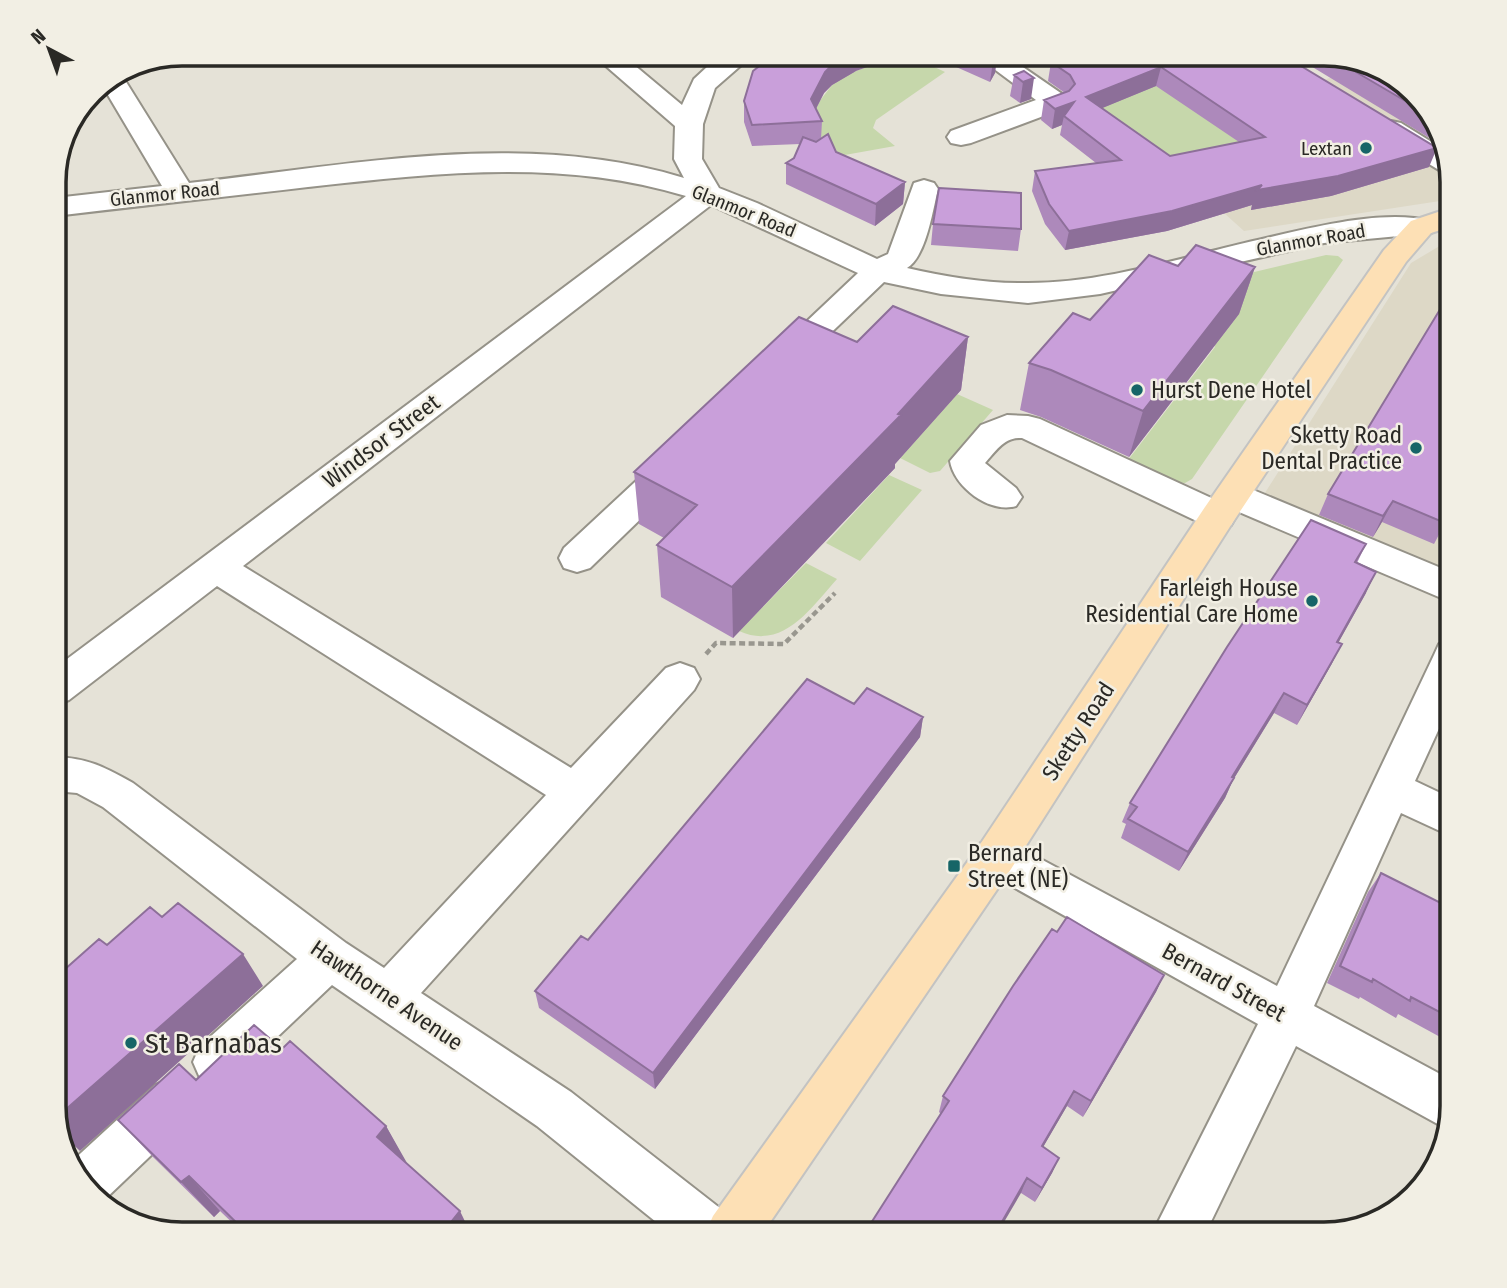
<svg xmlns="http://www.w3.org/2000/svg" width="1507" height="1288" font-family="'Fira Sans Condensed',sans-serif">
  <rect width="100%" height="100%" fill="#e5e2d7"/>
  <path fill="#ddd8c6" d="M1332,77L1443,133L1453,182V199L1244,231L1224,213L1293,92Z
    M1453,238V577L1263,496L1411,263Z"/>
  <path fill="#c6d7ab" d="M901,54H907L945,72L876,120L873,128L895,146L828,158L783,122L819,102L832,85L843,76Z
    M1097,81L1293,92L1218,189L1086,115Z
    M1326,255L1338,256L1343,260L1192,479L1185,483L1173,482L1128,460L1215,347L1179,290Z
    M957,394L993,410L940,471L930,473L900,458Z
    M889,475L922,490L860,561L826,543Z
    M806,563L837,579C811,608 783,651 739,631Z"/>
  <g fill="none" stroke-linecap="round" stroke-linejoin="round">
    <g stroke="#959288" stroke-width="4">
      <path id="minor" d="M592,54H621L682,105L694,79L721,54H754L715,88L703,124L702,159L719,188L757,203L877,259L888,254L914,183L924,180L934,183L938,189C933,209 926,257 907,268C946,277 988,284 1028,283C1103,283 1180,258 1253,241C1303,230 1381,208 1431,221L1436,227L1431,233L1324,243L1100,294L1028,303L941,294L884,282L792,370L781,374L770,370L765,363L770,356L858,273L711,205L243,566L571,768L666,668L680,663L694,668L700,679L694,690L421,993L571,1092L730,1216L738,1234H671L537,1126L332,985L234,1078L217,1085L200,1078L193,1062L200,1046L297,959L103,807L77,793L55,791V757C88,758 104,767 133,783L346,943L384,968L546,795L217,586L69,700L55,705V668L686,196C562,158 435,173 308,187C224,197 139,206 55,216V198L162,186L102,85L123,77L189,183C351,165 525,129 684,178L674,159L675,126Z
        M974,54H1004L1065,96L1069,102L1065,108L971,143L961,145L951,143L947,137L951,131L1036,100Z
        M1391,121L1401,123L1446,151L1451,172L1439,170L1381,135L1377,129L1381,123Z
        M1007,415L1028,416L1040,419L1220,502L1216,496L1222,487L1234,483L1246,487L1453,573V603L1232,509L1236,516L1231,525L1218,529L1205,525L1022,438C1004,437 996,451 985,463L1016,488L1022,497L1016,506C990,514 954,487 950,461L981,425Z
        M675,453L687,456L692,465L687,474L590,568L577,572L564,568L559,558L564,548L663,456Z
        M1453,640V698L1415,781L1453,799V837L1401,813L1314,1006L1453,1081V1106L1445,1128L1296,1046L1205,1234H1152L1258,1024L981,869L974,856L981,843L996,837L1011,843L1277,986L1434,655L1439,644Z
        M172,1078L189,1085L196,1102L189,1119L102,1202H97L69,1164L155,1085Z"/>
    </g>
    <g stroke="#c3c3c2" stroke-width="4">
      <path id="major" d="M1453,207V226L1431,233L1406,262L1231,525L1011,869L762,1234H705L713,1216L981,843L1205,507L1384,250L1411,221Z"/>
    </g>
    <path stroke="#99978f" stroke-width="4.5" stroke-dasharray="6 3.5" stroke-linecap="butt" d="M706,654L716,643L784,644L835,593"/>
    <use href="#minor" fill="#fff" fill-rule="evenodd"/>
    <use href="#major" fill="#fde0b5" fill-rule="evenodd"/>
  </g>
  <path fill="#ad89bb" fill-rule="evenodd" d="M927,54H997L995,73L990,82Z
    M1250,54L1429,167L1331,196L1251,210L1252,205L1167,231L1065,250L1045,224L1032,191L1035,171L1096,163L1060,135L1062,125L1052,129L1041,120L1044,100L1065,93L1048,81L1051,62ZM1156,86L1239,142L1170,156L1102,108Z
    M1291,54H1325L1410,86L1443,133L1446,148Z
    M856,71L832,85L824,93L816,109L822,121L821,139L836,152L905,182L903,204L875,226L786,184V163L794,158L800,144L752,146L744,122V101Z
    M1024,71L1031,99L1020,103L1010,96L1014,75Z
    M933,224L1021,229L1018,251L931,245Z
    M1178,266L1255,267L1239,314L1129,457L1041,417L1020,410L1029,363L1090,320Z
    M968,337L961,390L895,464V468L733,638L661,597L657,545L664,538L639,524L634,472L857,342Z
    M1328,494L1453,508L1434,544L1382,522L1373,537L1319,515Z
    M1366,544L1357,563L1366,593L1338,643L1342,644L1331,665L1297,725L1274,713L1233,780L1225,798L1179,871L1121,838L1126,824L1122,822L1130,803Z
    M854,704L923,717L920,737L655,1089L539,1008L535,991L588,940Z
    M1381,873L1453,909V1044L1398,1014L1396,1018L1360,997L1359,999L1327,983L1368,892Z
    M1057,932L1164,975L1156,992L1083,1117L1067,1106L1043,1147L1059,1158L1052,1173L1035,1202L1021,1193L939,1112L943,1096Z
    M282,1049L386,1126L406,1163L471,1234H244L220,1211L214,1217L153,1157L118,1120L196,1080Z"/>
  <path fill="#8d6f99" d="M850,54H904L856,71L832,85L824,93L810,120L811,99L825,72L833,64Z
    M996,54H997L995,73L990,82L993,61Z
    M1161,67L1156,86L1083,116L1086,97Z
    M1034,78L1031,99L1020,103L1023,82Z
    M1074,102L1064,116L1062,125L1052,129L1055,109Z
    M1437,148L1429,167L1331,196L1251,210L1252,205L1167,231L1065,250L1069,231L1262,185Z
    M905,182L903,204L875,226L876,204Z
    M1255,267L1239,314L1129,457L1143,411Z
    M968,337L961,390L895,464V468L733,638L732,587L898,414Z
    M1393,501L1382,522L1373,537L1383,516Z
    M1376,572L1366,593L1327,663L1337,642Z
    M1342,644L1331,665L1297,725L1307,705Z
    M1284,693L1274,713L1233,780L1225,798L1179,871L1188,852L1232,777Z
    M923,717L920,737L655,1089L653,1073Z
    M243,954L263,986L80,1151L59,1131L56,1118Z
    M1164,975L1156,992L1083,1117L1091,1101Z
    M1074,1091L1067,1106L1035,1161L1042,1146Z
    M386,1126L407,1163L377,1137Z
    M1059,1158L1052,1173L1035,1202L1042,1188Z
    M189,1176L220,1211L214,1217L181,1182Z
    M1027,1178L1021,1193L997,1234H995Z
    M460,1211L471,1234H451L447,1227Z"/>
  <path fill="#c99fda" stroke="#8d6f99" stroke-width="2" fill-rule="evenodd" d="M774,54H850L833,64L825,72L811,99L822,121L752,125L744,101L753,71Z
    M977,54H996L993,61Z
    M1070,54H1250L1259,60L1264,54H1281L1437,148L1338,176L1257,190L1262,185L1172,211L1069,231L1049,204L1035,171L1121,160L1064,116L1074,102L1055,109L1044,100L1069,91L1075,84L1070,75L1051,62ZM1161,67L1265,137L1170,156L1086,97Z
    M1327,55L1410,86L1431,116Z
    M1024,71L1034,78L1023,82L1014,75Z
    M828,134L836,152L905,182L876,204L786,163L794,158L803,137L816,142Z
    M939,188L1021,193V229L933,224Z
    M1196,245L1255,267L1143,411L1051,370L1029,363L1073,313L1090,320L1149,255L1178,266Z
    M1453,288V508L1445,523L1393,501L1383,516L1328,494Z
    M893,306L968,337L898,414L901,415L732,587L657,545L697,505L634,472L799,317L857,342Z
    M1311,520L1366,544L1355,562L1376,572L1337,642L1342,644L1307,705L1284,693L1232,777L1234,778L1188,852L1128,819L1137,807L1130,803L1227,647Z
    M807,679L854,704L867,688L923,717L653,1073L535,991L581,936L588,940Z
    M1381,873L1453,909V1019L1411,997L1410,1001L1373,979L1372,982L1340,966Z
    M178,903L243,954L56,1118L55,1114V978L99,939L107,945L150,907L162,917Z
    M1067,917L1164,975L1091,1101L1074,1091L1042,1146L1059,1158L1042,1188L1027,1178L995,1234H864L949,1101L943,1096L1013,986L1052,929L1057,932Z
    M254,1025L282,1049L290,1041L386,1126L377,1137L460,1211L447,1227L453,1232L451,1234H248L189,1176L181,1182L118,1120L179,1064L196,1080Z"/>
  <g fill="#166567" stroke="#f2efe4" stroke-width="2.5">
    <circle cx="1366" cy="148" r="7"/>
    <circle cx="1137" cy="390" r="7"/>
    <circle cx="1416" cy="448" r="7"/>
    <circle cx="1312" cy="601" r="7"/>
    <rect x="947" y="859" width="14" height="14" rx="3.5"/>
    <circle cx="131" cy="1043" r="7"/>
  </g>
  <g text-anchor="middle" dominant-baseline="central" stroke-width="5" stroke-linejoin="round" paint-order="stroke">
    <g font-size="19" fill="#2a2925" stroke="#f2efe4" text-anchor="end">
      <text x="1352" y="148">Lextan</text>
    </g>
    <g font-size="19" fill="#2a2925" stroke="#f2efe4">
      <text transform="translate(165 194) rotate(-6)">Glanmor Road</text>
      <text transform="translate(744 211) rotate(22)">Glanmor Road</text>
      <text transform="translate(1311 240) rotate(-10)">Glanmor Road</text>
    </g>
    <g font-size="23" fill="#2a2925" stroke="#f2efe4" text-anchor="start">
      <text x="1151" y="390">Hurst Dene Hotel</text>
      <text x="1402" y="435" text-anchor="end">Sketty Road<tspan x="1402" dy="26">Dental Practice</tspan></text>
      <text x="1298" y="588" text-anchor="end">Farleigh House<tspan x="1298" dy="26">Residential Care Home</tspan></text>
      <text x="968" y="853">Bernard<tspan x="968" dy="26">Street (NE)</tspan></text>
    </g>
    <g font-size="23" fill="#2a2925" stroke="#f2efe4">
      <text transform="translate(381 441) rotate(-37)">Windsor Street</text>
      <text transform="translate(1078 731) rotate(-57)">Sketty Road</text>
      <text transform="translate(1224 982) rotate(29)">Bernard Street</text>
      <text transform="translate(387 995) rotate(34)">Hawthorne Avenue</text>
    </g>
    <g font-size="28" fill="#2a2925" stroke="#f2efe4" text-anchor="start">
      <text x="145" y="1043">St Barnabas</text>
    </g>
  </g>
  <path d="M0 0H1507V1288H0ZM182 66H1324A116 116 0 0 1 1440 182V1106A116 116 0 0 1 1324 1222H182A116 116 0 0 1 66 1106V182A116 116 0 0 1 182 66Z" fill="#f2efe4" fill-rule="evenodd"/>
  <path fill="none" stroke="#2a2925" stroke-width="3.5" d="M182 66H1324A116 116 0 0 1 1440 182V1106A116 116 0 0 1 1324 1222H182A116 116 0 0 1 66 1106V182A116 116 0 0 1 182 66Z"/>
  <g transform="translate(49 49) rotate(319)" stroke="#f2efe4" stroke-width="5" paint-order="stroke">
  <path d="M0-5L12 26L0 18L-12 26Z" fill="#2a2925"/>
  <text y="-10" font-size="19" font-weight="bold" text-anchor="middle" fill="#2a2925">N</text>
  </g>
</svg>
